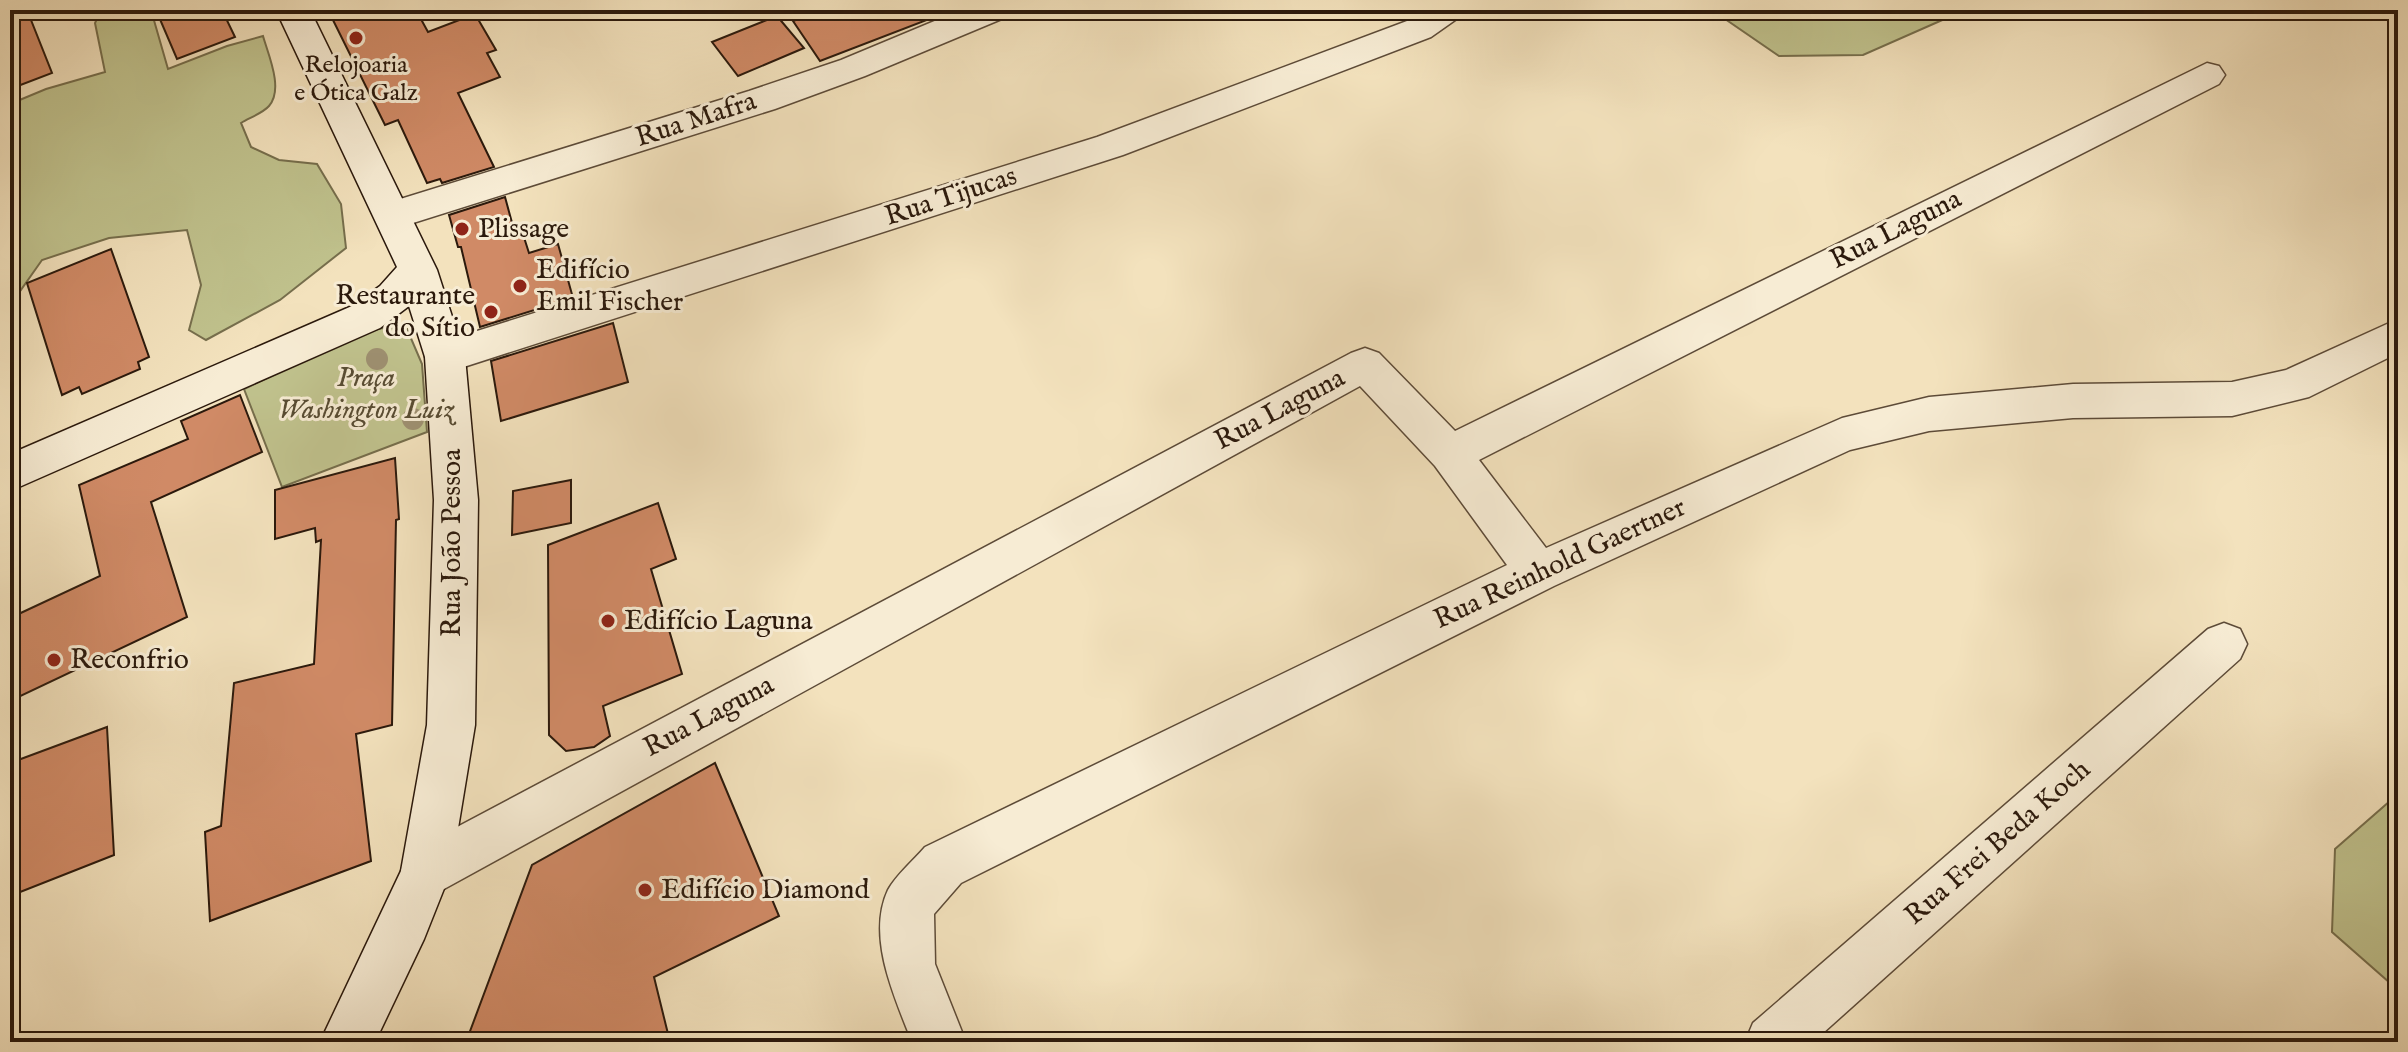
<svg xmlns="http://www.w3.org/2000/svg" width="2408" height="1052" font-family="'IM FELL English',serif">
  <rect width="100%" height="100%" fill="#f3e2bd"/>
  <filter id="stains"><feTurbulence type="fractalNoise" baseFrequency=".0025" numOctaves="4"/><feColorMatrix values="0 0 0 0 .2 0 0 0 0 .09 0 0 0 0 .02 0 0 0 .5 -.17"/></filter>
  <radialGradient id="worn" r=".72"><stop offset=".6" stop-color="#630" stop-opacity="0"/><stop offset="1" stop-color="#630" stop-opacity=".3"/></radialGradient>
  <path fill="#c0c28d" stroke="#766e4c" stroke-width="2" d="M101,10H151L168,69L227,46L263,36C268,54 284,89 269,106C263,113 249,118 241,123L251,147L279,160L317,164L341,204L346,248L280,300L206,340L189,330L201,285L187,230L109,238L42,260L18,294L10,296V104L46,89L105,72L95,23Z
    M1712,10H1965L1863,55L1779,56Z
    M383,328L407,329L422,364L427,432L282,487L244,389L364,332Z
    M2398,794V990L2332,932L2335,849Z"/>
  <path fill="#d08a66" stroke="#2b190c" stroke-width="2" d="M10,10H27L52,73L10,89Z
    M156,10H222L235,37L177,59Z
    M328,10H416L428,32L475,14L496,50L487,53L500,77L458,93L494,167L442,183L440,179L427,183L398,120L385,125Z
    M823,10H944L945,13L820,61L793,21Z
    M777,16L804,48L738,76L712,42Z
    M505,197L514,230L521,228L529,253L558,244L573,298L480,327L461,247H458L449,215Z
    M111,249L149,357L138,362L140,369L82,394L79,387L62,395L27,283Z
    M613,323L628,382L501,421L491,361Z
    M240,395L262,452L151,502L187,617L10,701V618L100,576L79,485L188,439L181,421Z
    M395,458L399,519L396,520L392,725L356,734L371,861L210,921L205,832L221,826L234,683L314,664L321,540L316,542L315,528L275,539V490Z
    M571,480V523L512,535L513,491Z
    M658,503L676,559L651,569L682,674L603,706L610,736L594,747L566,751L549,735L548,545Z
    M107,727L114,855L10,896V763Z
    M715,763L779,916L654,977L670,1042H466L532,865Z"/>
  <g fill="none" stroke-linecap="round" stroke-linejoin="round">
    <g stroke="#5d4b38" stroke-width="3">
      <path id="street" d="M961,10H1009L1004,18L865,76L775,109L394,229L381,225L375,215L381,205L749,91L841,60Z
        M1423,10H1463L1458,18L1431,37L1123,155L445,373L431,368L425,357L431,346L445,341L1097,137L1407,21Z
        M2207,63L2219,66L2225,75L2219,84L1479,460L1546,548L1842,418L1929,397L2073,384L2232,382L2286,370L2398,319V353L2309,397L2232,416L2073,418L1929,431L1850,450L1554,586L961,883L934,914L935,964L966,1042H912C895,998 866,937 888,890C896,875 913,861 925,847L1507,565L1435,466L1360,386L444,889L426,896L408,889L401,871L408,853L1351,353L1365,348L1379,353L1455,431Z
        M2224,623L2240,629L2247,644L2240,659L1813,1042H1745L1753,1023L2208,629Z"/>
    </g>
    <g stroke="#2b190c" stroke-width="3">
      <path id="secondary" d="M276,10H310L437,270L465,357L478,500L475,725L451,871L424,939L375,1042H320L401,871L427,725L434,500L425,357L409,306L380,328L10,491V454L352,306L380,286L397,267Z"/>
    </g>
    <use href="#street" fill="#f7ecd4" fill-rule="evenodd"/>
    <use href="#secondary" fill="#f7ecd4" fill-rule="evenodd"/>
  </g>
  <g fill="#9e9071">
    <circle cx="377" cy="359" r="11"/>
    <circle cx="413" cy="419" r="11"/>
  </g>
  <g fill="#8f2418" stroke="#f7ecd4" stroke-width="3">
    <circle cx="356" cy="38" r="8"/>
    <circle cx="462" cy="229" r="8"/>
    <circle cx="520" cy="286" r="8"/>
    <circle cx="491" cy="312" r="8"/>
    <circle cx="608" cy="621" r="8"/>
    <circle cx="54" cy="660" r="8"/>
    <circle cx="645" cy="890" r="8"/>
  </g>
  <g text-anchor="middle" dominant-baseline="central" stroke-width="6" stroke-linejoin="round" paint-order="stroke">
    <g font-size="24" fill="#2b190c" stroke="#f7ecd4">
      <text x="356" y="65">Relojoaria<tspan x="356" dy="28">e Ótica Galz</tspan></text>
    </g>
    <g font-size="28" fill="#2b190c" stroke="#f7ecd4">
      <text transform="translate(696 120) rotate(-18)">Rua Mafra</text>
      <text transform="translate(951 197) rotate(-18)">Rua Tijucas</text>
      <text transform="translate(1896 230) rotate(-27)">Rua Laguna</text>
      <text transform="translate(1280 410) rotate(-28)">Rua Laguna</text>
      <text transform="translate(452 543) rotate(-90)">Rua João Pessoa</text>
      <text transform="translate(1560 564) rotate(-25)">Rua Reinhold Gaertner</text>
      <text transform="translate(709 717) rotate(-28)">Rua Laguna</text>
      <text transform="translate(1998 843) rotate(-41)">Rua Frei Beda Koch</text>
    </g>
    <g font-size="28" fill="#2b190c" stroke="#f7ecd4" text-anchor="start">
      <text x="478" y="229">Plissage</text>
      <text x="536" y="270">Edifício<tspan x="536" dy="32">Emil Fischer</tspan></text>
      <text x="475" y="296" text-anchor="end">Restaurante<tspan x="475" dy="32">do Sítio</tspan></text>
      <text x="624" y="621">Edifício Laguna</text>
      <text x="70" y="660">Reconfrio</text>
      <text x="661" y="890">Edifício Diamond</text>
    </g>
    <g font-size="28" font-style="italic" fill="#584c33" stroke="#f7ecd4">
      <text x="366" y="378">Praça<tspan x="366" dy="32">Washington Luiz</tspan></text>
    </g>
  </g>
  <rect width="2408" height="1052" fill="none" stroke="#f3e2bd" stroke-width="40"/>
  <rect x="12" y="12" width="2384" height="1028" fill="none" stroke="#2b190c" stroke-width="4"/>
  <rect x="20" y="20" width="2368" height="1012" fill="none" stroke="#2b190c" stroke-width="2"/>
  <rect width="100%" height="100%" filter="url(#stains)"/>
  <rect width="100%" height="100%" fill="url(#worn)"/>
</svg>
